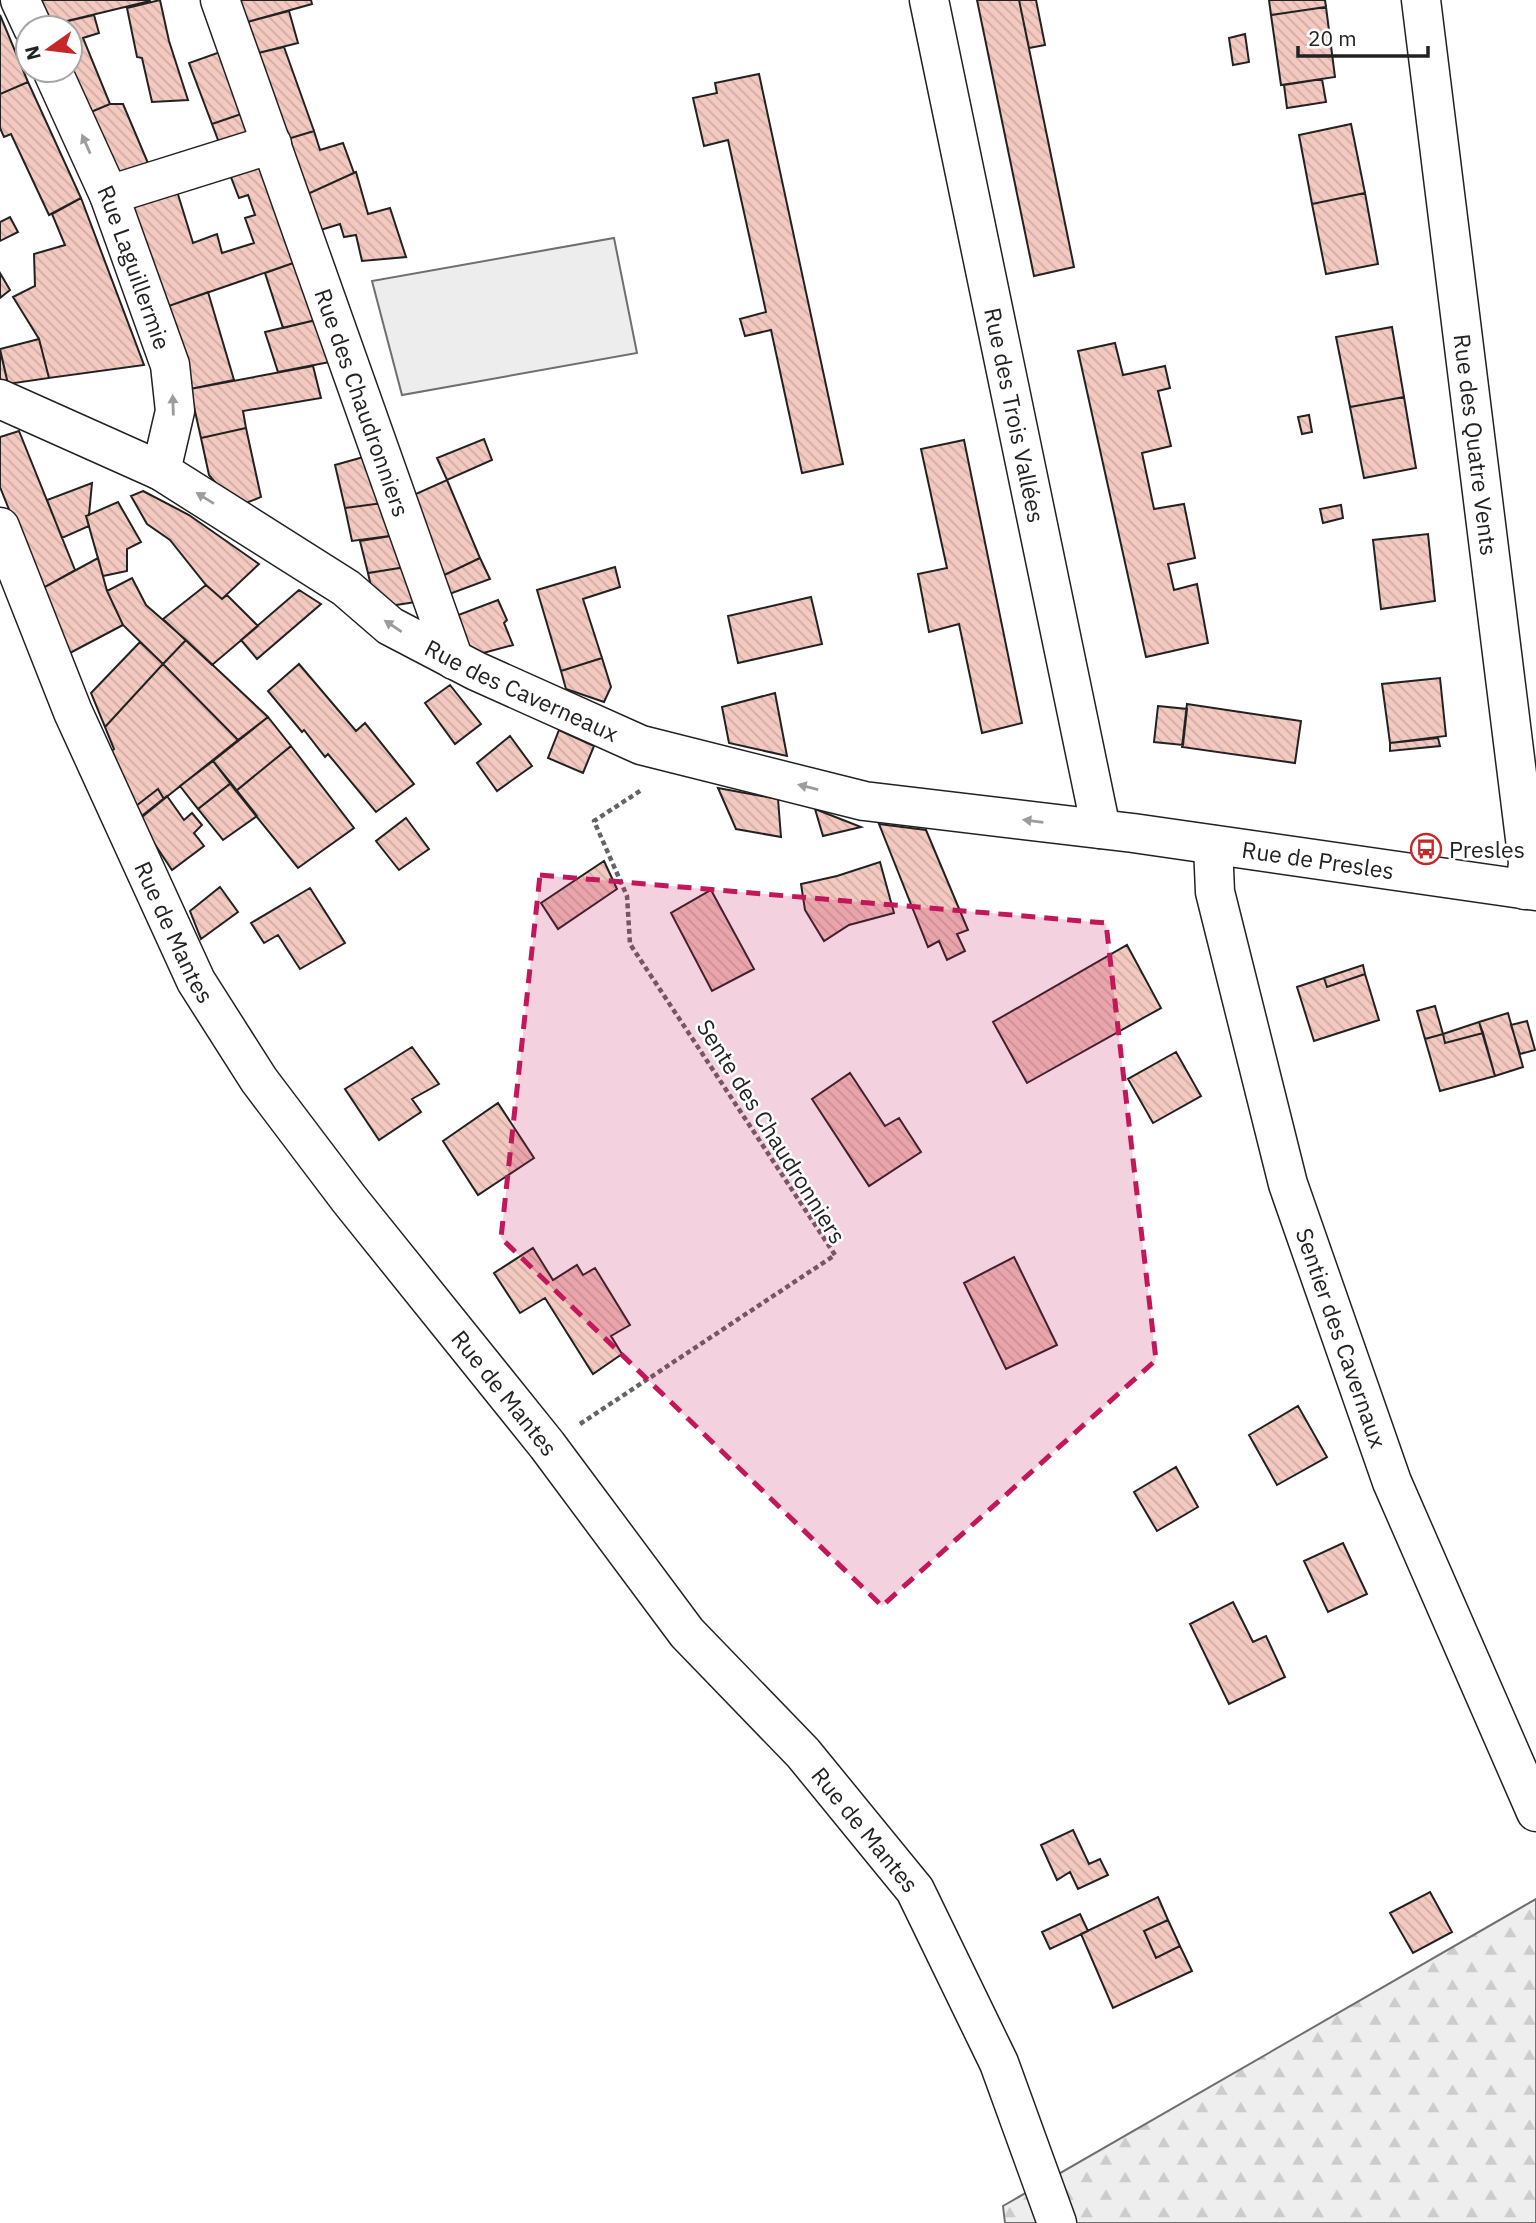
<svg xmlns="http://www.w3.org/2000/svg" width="1536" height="2223" font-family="'IBM Plex Sans',sans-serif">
  <defs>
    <pattern id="forest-firs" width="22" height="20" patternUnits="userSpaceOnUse" patternTransform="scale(1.75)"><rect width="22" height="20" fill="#eee"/><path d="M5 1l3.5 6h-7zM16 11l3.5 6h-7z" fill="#ccc"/></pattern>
    <pattern id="building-back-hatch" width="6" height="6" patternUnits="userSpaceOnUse" patternTransform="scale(1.75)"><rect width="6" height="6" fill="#f3c9c0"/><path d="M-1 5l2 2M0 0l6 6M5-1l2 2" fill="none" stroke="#d0aca5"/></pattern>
  </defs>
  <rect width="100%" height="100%" fill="#fff"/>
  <path fill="url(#forest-firs)" stroke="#6f6f6f" stroke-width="2" d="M1536,1899V2223H1005L1003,2206Z"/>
  <path fill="#ededed" stroke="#6f6f6f" stroke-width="2" d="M614,238L637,353L402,395L372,281Z"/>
  <path fill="url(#building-back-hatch)" stroke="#222" stroke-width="2" d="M30,0H149L150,1L42,27Z
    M160,0L169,41L188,100L152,102L142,58L137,57L127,8Z
    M232,0H311L312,4L240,24Z
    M977,0H1019L1074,267L1034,276Z
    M1019,0H1036L1045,45L1029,48Z
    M1269,0H1325L1326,7L1271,15Z
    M1326,7L1335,77L1281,85L1271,15Z
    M289,11L298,43L250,55L240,24Z
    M0,15L28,82L0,94Z
    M94,15L99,33L83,38L110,104L79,117L70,70V28L42,27Z
    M1245,34L1249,62L1233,65L1229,38Z
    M284,47L314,131L281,141L250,55Z
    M223,51L247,112L212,124L189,63Z
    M759,74L843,464L802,473L771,330L745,336L740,319L766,312L728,140L704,146L693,98L717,93L715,83Z
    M1322,79L1326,102L1287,108L1284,85Z
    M28,82L81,198L49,215L11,134L4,137L0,128V94Z
    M110,104H123L153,175L112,188L79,117Z
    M247,112L259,142L223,153L212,124Z
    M1351,124L1365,193L1312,204L1299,135Z
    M314,131L320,150L343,143L354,173L301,197L281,141Z
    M265,160L299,261L163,308L129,202L176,188L193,243L217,234L222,253L254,243L245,218L255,215L248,195L239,198L229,172Z
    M356,172L368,214L390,208L406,257L362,261L356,235L344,237L340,224L314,232L301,197Z
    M1365,193L1378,264L1326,274L1312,204Z
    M81,198L144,365L49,378L39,339L13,297L35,286L34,254L65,245L52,214Z
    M10,217L18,232L0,241V222Z
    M299,261L320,319L283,328L265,273Z
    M0,273L10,290L0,298Z
    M208,292L234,380L190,389L163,308Z
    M320,319L335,361L278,372L265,332Z
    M1392,327L1404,397L1350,407L1336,337Z
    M39,339L49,378L8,384L0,349Z
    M1115,343L1123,375L1165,366L1170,388L1158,391L1171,446L1142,453L1154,509L1184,504L1195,558L1168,564L1174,590L1197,584L1208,643L1146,657L1078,351Z
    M0,350L8,384H7L0,379Z
    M313,366L321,398L243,411L246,428L201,438L190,389Z
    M1404,397L1416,468L1364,478L1350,407Z
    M1309,415L1312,432L1302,434L1298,417Z
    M246,428L261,497L236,507L209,475L201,438Z
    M19,431L75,570L41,589L0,487V437Z
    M484,439L492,460L447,480L437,458Z
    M964,440L1022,723L982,733L959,624L929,632L918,574L947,568L921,449Z
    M367,456L383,503L345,508L335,465Z
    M447,480L480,558L438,578L409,497Z
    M92,483L89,515L86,516L89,526L62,538L47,500Z
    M143,491L189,515L259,564L222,599L206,585L170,540L147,524L131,496Z
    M118,502L141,542L127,549V571L103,576L86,516Z
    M383,503L397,535L352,541L345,508Z
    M1341,505L1343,518L1323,523L1320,509Z
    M1428,534L1435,601L1381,609L1373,540Z
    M397,535L406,567L368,573L360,541Z
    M98,558L107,591L123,625L68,654L41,589Z
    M480,558L490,579L444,596L438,578Z
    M406,567L416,602L376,608L368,573Z
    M615,567L620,587L583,599L602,658L561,671L537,590Z
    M132,578L146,605L186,640L163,664L123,625L107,591Z
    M206,585L222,599L227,595L258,626L212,665L163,619Z
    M299,590L321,604L257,659L241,640Z
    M811,597L822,644L738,663L728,616Z
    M498,600L507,620L504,623L513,645L472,656L453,617Z
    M186,640L268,717L238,740L163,664Z
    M140,642L163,664L105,727L91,693Z
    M602,658L611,687L604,702L566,689L561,671Z
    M163,664L238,740L164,799L158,789L136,806L108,754L114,749L105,727Z
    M299,664L356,731L365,723L414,784L376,812L328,754L325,757L304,730L302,732L268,691Z
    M1440,678L1446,736L1390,743L1382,684Z
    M450,685L481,724L455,744L425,703Z
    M775,693L787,756L729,743L722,707Z
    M1187,704L1301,721L1295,763L1182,747Z
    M1158,706L1187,709L1183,745L1154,742Z
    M268,717L291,746L236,791L213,761Z
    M559,730L594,746L583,773L548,758Z
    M510,736L532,766L497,791L477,763Z
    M1438,738L1440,746L1390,751V743Z
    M291,746L354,828L298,868L236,791Z
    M213,761L231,783L198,809L180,786Z
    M231,783L257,816L223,840L198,809Z
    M718,788L778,799L781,837L736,829Z
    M158,789L164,799L142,817L136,806Z
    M167,796L184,820L192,813L202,825L194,833L204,846L172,870L138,819Z
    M815,809L861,827L823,836Z
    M406,818L429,849L399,870L376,841Z
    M879,824L926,830L968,930L957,934L965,951L947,960L939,941L928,947Z
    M604,861L617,889L558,929L541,903Z
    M880,862L894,913L849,925L824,941L805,910L801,884L837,876Z
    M220,887L238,912L201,939L190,911Z
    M310,888L345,943L300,969L278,935L264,943L251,923Z
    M711,890L754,969L712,991L671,913Z
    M1127,945L1161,1008L1027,1083L993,1022Z
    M1363,965L1365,974L1327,987L1324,978Z
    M1365,974L1379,1020L1314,1041L1297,987L1324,978L1327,987Z
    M1435,1006L1443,1034L1425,1039L1417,1011Z
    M1508,1013L1523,1067L1495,1076L1479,1022Z
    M1527,1021L1535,1050L1520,1054L1511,1025Z
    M1479,1022L1483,1033L1445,1043L1443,1034Z
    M1483,1033L1495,1076L1440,1091L1425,1039L1443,1034L1445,1043Z
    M412,1047L439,1084L412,1099L421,1112L379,1140L345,1089Z
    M1176,1052L1201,1096L1153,1123L1128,1079Z
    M850,1073L885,1126L899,1118L921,1152L869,1186L812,1099Z
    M498,1103L534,1158L478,1195L443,1141Z
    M533,1248L553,1280L577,1265L583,1275L595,1268L630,1325L611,1336L622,1354L593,1374L545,1298L520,1313L494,1273Z
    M1014,1257L1057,1345L1006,1369L964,1283Z
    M1298,1406L1327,1457L1277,1485L1249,1435Z
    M1176,1467L1198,1507L1157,1531L1134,1492Z
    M1343,1543L1367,1594L1328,1612L1304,1561Z
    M1233,1602L1253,1642L1266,1636L1285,1677L1229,1704L1190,1624Z
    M1073,1830L1089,1864L1100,1859L1108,1875L1078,1889L1070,1872L1057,1880L1041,1845Z
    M1430,1892L1452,1932L1413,1953L1390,1913Z
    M1158,1897L1168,1920L1144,1931L1156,1958L1180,1946L1192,1971L1113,2008L1081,1934Z
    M1080,1914L1088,1931L1050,1949L1042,1932Z
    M1168,1920L1180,1946L1156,1958L1144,1931Z"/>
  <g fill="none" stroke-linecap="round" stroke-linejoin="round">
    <g stroke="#222" stroke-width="41">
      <g id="street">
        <path d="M20,0L33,28"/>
        <path id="s1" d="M220,0L454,660"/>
        <path id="s2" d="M929,0L1101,829"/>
        <path id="s3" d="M1421,0L1528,863L1525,890"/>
        <path id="s4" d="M52,70L109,195L170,365L175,411L161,471"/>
        <path d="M109,195L272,144"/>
        <path id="s5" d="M0,399L161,471L346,588L390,626L476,671L641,745L864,801L1133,833L1536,891"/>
        <path id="s6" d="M0,527L73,712L196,981L259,1080L349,1199L547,1445L687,1633L803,1753L915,1890L999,2063L1057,2223"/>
        <path id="s7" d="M1213,845L1215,892L1288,1184L1392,1482L1536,1812"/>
      </g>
    </g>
    <path stroke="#646464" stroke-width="4.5" stroke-dasharray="5 3.5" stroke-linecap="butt" d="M580,1424L835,1255L630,944L627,896L594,821L643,789"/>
    <use href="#street" stroke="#fff" stroke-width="38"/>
  </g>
  <defs><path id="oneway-solid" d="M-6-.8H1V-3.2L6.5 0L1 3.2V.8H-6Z" transform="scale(1.75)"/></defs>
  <g fill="#9c9c9c">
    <use href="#oneway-solid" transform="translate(86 144) rotate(-114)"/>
    <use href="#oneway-solid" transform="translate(173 405) rotate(-92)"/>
    <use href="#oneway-solid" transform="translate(205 498) rotate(-148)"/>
    <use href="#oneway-solid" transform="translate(393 626) rotate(-146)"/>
    <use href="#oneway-solid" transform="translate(808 787) rotate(-166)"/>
    <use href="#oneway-solid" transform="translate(1033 821) rotate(-173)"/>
  </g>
  <path fill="#c2185b" fill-opacity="0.2" stroke="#c2185b" stroke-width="5" stroke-dasharray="14 9" stroke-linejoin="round" d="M540,875L1106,923L1156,1360L882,1606L501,1238Z"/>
  <defs>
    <g id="bus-ring" transform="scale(1.575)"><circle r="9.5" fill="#fff" stroke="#c62828" stroke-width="1.5"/><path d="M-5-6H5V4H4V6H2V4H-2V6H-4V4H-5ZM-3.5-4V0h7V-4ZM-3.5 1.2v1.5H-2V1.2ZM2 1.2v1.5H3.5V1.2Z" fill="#c62828"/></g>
  </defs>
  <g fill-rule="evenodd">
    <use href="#bus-ring" x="1426" y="849"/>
  </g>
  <g text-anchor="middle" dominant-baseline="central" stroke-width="5" stroke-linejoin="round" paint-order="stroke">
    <g font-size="23" fill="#222" stroke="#fff">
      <text stroke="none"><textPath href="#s4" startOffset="214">Rue Laguillermie</textPath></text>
      <text stroke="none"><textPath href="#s1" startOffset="427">Rue des Chaudronniers</textPath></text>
      <text stroke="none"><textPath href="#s2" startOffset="424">Rue des Trois Vallées</textPath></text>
      <text stroke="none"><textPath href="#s3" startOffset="448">Rue des Quatre Vents</textPath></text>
      <text stroke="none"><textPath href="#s5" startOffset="600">Rue des Caverneaux</textPath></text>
      <text stroke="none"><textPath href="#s5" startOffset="1419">Rue de Presles</textPath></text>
      <text stroke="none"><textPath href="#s6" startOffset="441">Rue de Mantes</textPath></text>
      <text transform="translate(772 1131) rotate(58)">Sente des Chaudronniers</text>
      <text stroke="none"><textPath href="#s7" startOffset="511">Sentier des Cavernaux</textPath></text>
      <text stroke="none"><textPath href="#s6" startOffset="1010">Rue de Mantes</textPath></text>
      <text stroke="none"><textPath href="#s6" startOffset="1577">Rue de Mantes</textPath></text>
    </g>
    <g font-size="23" fill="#222" stroke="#fff" text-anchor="start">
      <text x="1449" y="849">Presles</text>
    </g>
  </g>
  <g transform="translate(49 49) rotate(256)"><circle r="33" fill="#ffffff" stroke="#a7a7a7" stroke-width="2"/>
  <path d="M0-5L12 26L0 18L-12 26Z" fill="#c62828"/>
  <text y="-10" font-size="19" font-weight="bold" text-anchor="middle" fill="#222222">N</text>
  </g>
  <path d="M1298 46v10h130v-10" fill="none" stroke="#222222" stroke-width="3.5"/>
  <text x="1308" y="46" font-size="21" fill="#222222" stroke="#ffffff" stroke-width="5" paint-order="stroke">20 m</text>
</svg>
